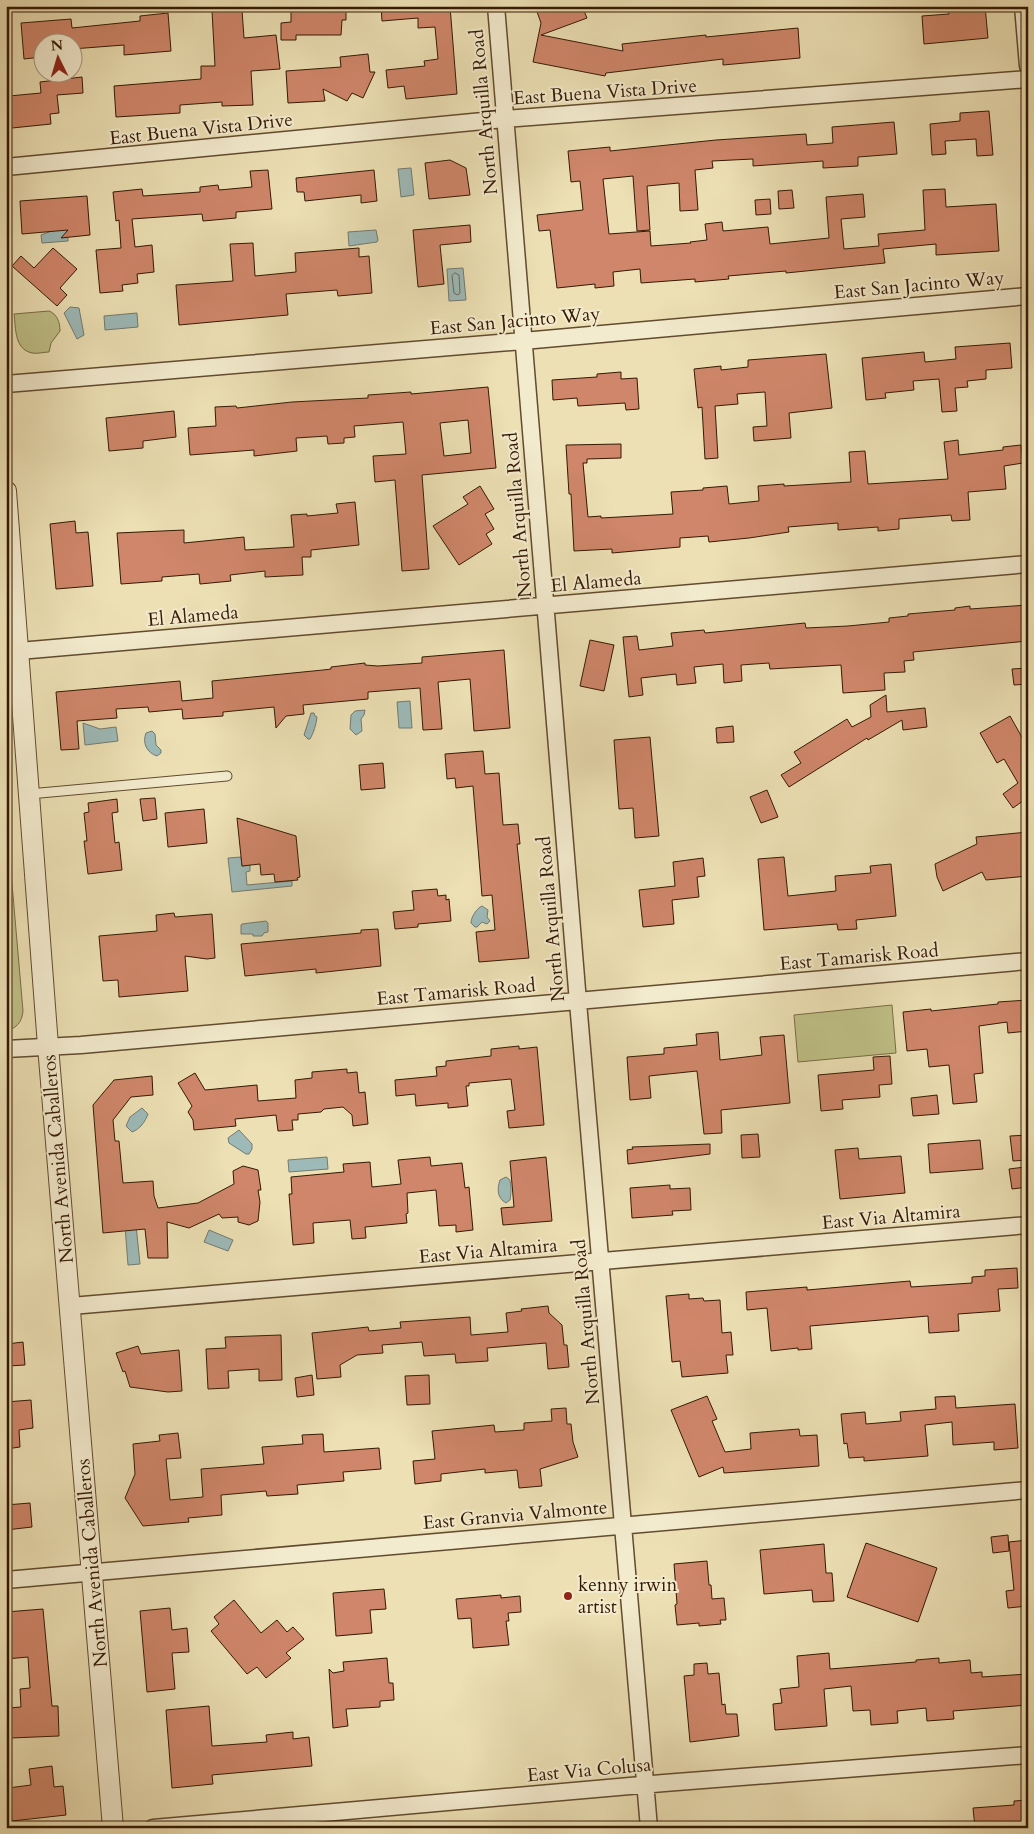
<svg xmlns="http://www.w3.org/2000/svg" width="1034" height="1834" font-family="Cardo,serif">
  <rect width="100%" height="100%" fill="#ece0b4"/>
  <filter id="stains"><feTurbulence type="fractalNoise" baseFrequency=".004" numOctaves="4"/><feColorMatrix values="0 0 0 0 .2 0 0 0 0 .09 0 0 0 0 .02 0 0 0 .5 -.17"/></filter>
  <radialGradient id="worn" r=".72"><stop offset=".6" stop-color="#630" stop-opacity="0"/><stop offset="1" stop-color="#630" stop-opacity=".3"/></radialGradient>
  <path fill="#bfc087" stroke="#7a6c45" d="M49,311C57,314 60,322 60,331L51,343L49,352C44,352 37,354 32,353C14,349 16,328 14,314Z
    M6,814L23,1011C22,1022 17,1028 6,1031Z
    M892,1005L896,1053L798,1062L794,1015Z"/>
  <path fill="#9dbab8" stroke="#737a70" d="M411,168L414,195L401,197L398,169Z
    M67,225L68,241L42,243L41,235Z
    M376,230L378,240L377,242L349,246L348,232Z
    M463,268L466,300L449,301L447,269Z
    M70,307L79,308L84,335L77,339L64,313Z
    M137,313L138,327L105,330L104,316Z
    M410,701L412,728H399L397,702Z
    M365,710L364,715L361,719L362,731L356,735L350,729L351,715L355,711Z
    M311,713H314L315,716L317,717C316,725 314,732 310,739H308L304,735L305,732Z
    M83,723L100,729L116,727L118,741L85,745Z
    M152,731L155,734L156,745L161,750V753L157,756C147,753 142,743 146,733Z
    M241,857L242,866L250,865V871L246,872L247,885L292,881V886L232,892L228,858Z
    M482,906L488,910L487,917L490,921L487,924L482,922L477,927H475L471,923C471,917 477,908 482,906Z
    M266,921L268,923V932L264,933L262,936H253V934H241V925L242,924Z
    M142,1108L148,1114C145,1122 140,1129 132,1132L126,1126L130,1117Z
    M239,1130L252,1144V1149L249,1154H246L229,1143L228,1138Z
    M327,1157L328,1169L289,1172L288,1160Z
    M506,1177L509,1179C512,1183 511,1195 510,1200L506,1203C497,1198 497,1189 500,1180Z
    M136,1225L140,1264L128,1265L125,1226Z
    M209,1230L233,1240L228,1251L204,1242Z"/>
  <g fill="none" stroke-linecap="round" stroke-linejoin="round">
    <path stroke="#686a5e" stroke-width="1" d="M455,273L459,275L460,293L458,295L454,293L452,276Z"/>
  </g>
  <path fill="#cf866a" stroke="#341903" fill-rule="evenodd" d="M291,6H346V20H342L341,35H296V40H281V23L291,22Z
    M381,6H450L457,94L406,99L404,86L388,88L386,70L425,66L424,61L438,59L435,27L418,28V18L382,21Z
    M535,6H582L587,18L541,35L623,51L622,44L706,35V37L798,28L800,58L723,65V59L606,73L605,76L533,62L541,23Z
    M948,6H985L988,38L924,44L922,16L949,14Z
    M242,10L244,38L276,35L280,69L251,71L253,105L222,106V102L180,105V113L116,117L114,86L201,79V66H215L212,11Z
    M168,13L171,51L124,55V45L72,49V42H42V57L24,59L21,23L71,19L72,28L140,21V16Z
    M368,54L370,72H375L363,98L352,93L347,101L323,89L325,101L288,103L286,71L341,67L340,57Z
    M82,77L83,93L57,95L59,113L50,114L51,124L12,128L9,96L41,93L40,82Z
    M989,111L993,155L977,156L976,139L945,141L946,154L932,155L930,124L960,121V113Z
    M894,122L897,154L858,157V166L823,168V161L753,166V159L712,161L713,168L695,170L698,210L680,211L679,183L647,186L650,230L637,231L633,176L603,179L609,234L650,231L651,246L691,243L690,242L707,240L705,224L722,222L723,231L768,227L770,244L829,238L826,197L863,194L865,217L841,219L844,249L879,246L878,234L925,230L923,190L945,189L946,207L996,204L999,251L936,255V244L883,249L885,263L786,273V271L728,276L729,279L695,282V279L641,283L640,269L613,272L614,286L595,288V284L557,288L550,230L539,231L537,215L583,210L580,181L571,182L568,151L610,147V151L716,140L806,134L807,145L833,143L832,127Z
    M450,160L466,168L470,195L429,199L425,163Z
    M268,170L272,209L236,212V218L203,221L202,214L132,219L135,247L152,245L154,272L137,274L138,283L122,285L123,291L100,293L96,250L121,248L119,220L116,221L113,192L142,189L143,196L200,192V187L218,185L219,190L252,187L250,171Z
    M374,170L377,201L361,203V195L305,201L304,192H297L296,178Z
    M792,190L794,208L779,209L778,191Z
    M87,196L90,235L61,238L68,230L22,234L20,201Z
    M770,199L771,214L756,215L755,200Z
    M470,225L471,242L440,245L444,284L418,287L413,230Z
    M253,243L255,276L296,272L295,253L359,248V257L369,256L372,293L338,296L337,290L286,294L288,315L179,325L176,285L233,281L230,244Z
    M53,248L77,269L60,288L67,295L57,306L12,266L21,256L34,268Z
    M1010,343L1012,368L986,370V379L967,381L968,387L955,388L957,411L942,412L939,379L913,381L914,390L885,393L886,398L866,400L862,358L924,352L925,362L956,359L955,347Z
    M826,354L832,408L789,413L791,438L754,441L753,427L767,426L765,392L737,394L738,404L715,406L718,458L705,459L702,407L698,408L694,369L721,366V370L748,367V360Z
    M621,372V379L637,378L639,409L626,410L625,403L578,406L577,398L553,400L552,380L597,377V374Z
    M488,387L496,468L422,475L429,569L402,571L395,480L375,482L373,456L406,454L403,422L354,426L355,437L344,438V443L328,444L327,436L296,438L297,451L254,456V450L190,455L188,428L216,426L215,407L236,406L237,408L292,402L368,398V395L411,392V394ZM468,420L471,453L444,456L440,423Z
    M174,411L176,437L143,441V448L109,451L106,418Z
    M958,440L959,455L1003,450V447L1021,445L1023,463L1004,466L1006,489L968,492L970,520L952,521L951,515L899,519V529L878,531V527L838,530V523L788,527L789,532L749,538L709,542L708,536L680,538V547L612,553V549L574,551L571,494H569L566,445L621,444V458L587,459V463H583L588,517L601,516V518L673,514L671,492L703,490V488L727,486L729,504L759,501L758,486L784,484V486L851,482L849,452L865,451L868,484L948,479L944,442Z
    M480,486L494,509L485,514L494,529L486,534L492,544L459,565L433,526L468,504L463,497Z
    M355,502L359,545L311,550V557H302L303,575L265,577V571L230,575L231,581L200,584L199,574L162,577V581L121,584L117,533L184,530V543L244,537L245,550L294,547L291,515L307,514V516L338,513L336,504Z
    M75,521L76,533L88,532L93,586L56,589L50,524Z
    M1028,605V641L913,652L914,660L904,661L905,672L884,673L885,690L843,693L841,665L770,669L769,663L741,665L742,681L724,683L723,664L694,667L696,683L677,685L676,674L641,678L643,695L629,697L623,637L637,636L639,650L673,646L671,633L704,630L705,633L805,623L806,628L848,626L889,622V618L908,616V614L955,610V608L970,606V609Z
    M590,640L614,645L604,691L580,686Z
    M504,650L510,728L474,731L470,679L438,682L442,729L423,730L420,688L368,692V699L303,705L304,714L286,716L276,728L274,707L223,712V716L183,719L182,709L149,712L148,707L116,709L117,718L77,721L79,749L61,750L56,692L180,681L182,701L213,698L212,681L323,670L331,669V667L365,663V665L378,666L422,663V657Z
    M1028,668V684L1014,685L1012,669Z
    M886,695L887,712L925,708L927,727L903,730L902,720L868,740L867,738L789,787L781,775L801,763L794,752L847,719L852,727L871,717L870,705Z
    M1010,716L1028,748V799L1027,798L1013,808L1003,794L1018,783L1004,759L997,763L980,733Z
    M733,726L734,742L717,743L716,728Z
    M650,737L659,836L635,838L633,808L619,809L614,740Z
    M483,751L485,774L499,773L503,825L518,824L520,844H517L529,958L479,962L476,932L495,930L492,895L482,896L473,786L456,788L455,778L447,779L445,754Z
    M383,763L385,788L361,790L359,765Z
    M767,790L778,817L761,823L750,797Z
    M155,798L157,819L143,821L140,799Z
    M117,799L118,812L112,813L115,843L119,842L122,870L88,874L84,841H87L84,813L89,812L88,803Z
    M204,809L207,843L168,847L165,813Z
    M237,818L296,836L300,877L297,878L298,880L275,882L274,874L261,875L260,864L242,866Z
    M1028,832V876L986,880L982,872L943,891L937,877L935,864L977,844L976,837Z
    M784,857L788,896L836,891L835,876L871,873L870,866L891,864L896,916L856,920L857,929L838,930L837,924L764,930L758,859Z
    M703,858L705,876L697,877L699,897L672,900L674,924L643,927L639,890L675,886L673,862Z
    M437,889L438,896L446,895V900L449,899L451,921L418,924V927L395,929L393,912L414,910L412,891Z
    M174,913L175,917L212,914L215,958L207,959L185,956L188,991L119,997L118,980L103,981L99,936L157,931L156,915Z
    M378,929L381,966L316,973V969L245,976L241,944L361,933V930Z
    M1028,1000V1031L1008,1033L1007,1022L979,1026L983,1073L974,1074L977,1102L953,1104L949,1065L929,1067L927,1049L907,1051L903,1012L931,1009V1011L998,1004V1002Z
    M718,1032L720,1060L762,1055L760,1037L784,1035L790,1103L721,1110L722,1133L704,1134L697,1071L649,1076L651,1098L630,1100L627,1057L664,1054V1048L697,1045L696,1034Z
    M519,1046V1049L537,1047L544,1125L509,1128L507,1111L515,1110L511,1079L469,1083V1086H466L468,1106L448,1108V1103L416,1106L415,1094L396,1096L395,1080L437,1076L436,1067L446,1066V1061L491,1056V1049Z
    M890,1056L892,1084L879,1085L880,1097L842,1100L843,1109L821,1111L818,1075L874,1070L873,1057Z
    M347,1069V1073L357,1072L359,1093L365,1092L368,1124L353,1126L352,1115L343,1107L324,1109L321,1112L298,1114V1120H292L293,1130L278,1131L276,1115L235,1119L236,1126L194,1130L193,1120L188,1112L192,1106L178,1083L195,1073L205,1090L257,1085L258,1101L296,1098L295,1080L312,1078V1072Z
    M152,1076L153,1095L131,1097L113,1120L115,1141H119L123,1183L153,1181L154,1196L158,1208L198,1203L234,1184L233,1171L243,1166L258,1170L261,1190H258L260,1202L258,1221L249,1225L238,1222V1217L222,1218L219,1214L189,1228L167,1222L168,1258H148L145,1229L103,1233L93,1105L114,1080Z
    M937,1095L939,1114L913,1116L911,1098Z
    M758,1134L760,1157L742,1158L741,1135Z
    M1028,1135V1160L1013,1161L1010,1136Z
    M980,1140L983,1169L930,1173L928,1144Z
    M710,1144V1154L628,1164L627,1150L633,1149L632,1147Z
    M858,1148L859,1159L901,1156L905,1193L840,1199L835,1150Z
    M430,1157L431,1166L462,1163L465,1188L469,1187L473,1230L456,1232V1225L439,1226L436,1190L407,1193L408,1213L406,1214L407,1223L365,1227L366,1238L352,1239L350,1220L313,1223L314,1243L293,1245L289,1194H292L291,1177L344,1172L343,1164L370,1162L372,1187L401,1184L398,1160Z
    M546,1157L552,1221L503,1225L501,1208L514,1207L510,1161Z
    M1025,1167L1028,1187L1012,1189L1009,1169Z
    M670,1185V1189L690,1188L691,1210L672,1211L673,1215L632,1218L630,1188Z
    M1017,1268L1018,1288L998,1289L1000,1311L958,1314L959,1331L929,1333L928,1316L810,1326L812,1349L798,1350V1348L771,1351L767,1308L747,1310L746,1292L807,1287V1290L910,1281L911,1287L972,1283V1277L985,1276V1270Z
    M689,1294V1299L703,1298L704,1301L720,1300L722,1333L731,1332L733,1355H726L728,1373L682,1377L680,1361L672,1362L666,1296Z
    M548,1306L549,1313L562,1325L564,1345H567L569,1367L548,1369L546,1343L487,1348L488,1361L456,1363L455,1354L424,1356L422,1342L382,1345L383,1353L357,1355L340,1365L341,1377L317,1379L312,1333L368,1327L369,1331L401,1328L400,1322L470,1317L471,1335L508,1332L506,1313L522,1311L521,1309Z
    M281,1335L282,1380L259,1381V1369L228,1371L229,1388L208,1389L206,1349L226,1348L225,1337Z
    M23,1342L25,1365L8,1366L7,1344Z
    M138,1346L141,1354L179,1350L182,1391L168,1392L130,1387L125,1371L123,1372L116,1353Z
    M312,1375L314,1395L297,1397L295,1378Z
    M429,1375L430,1404L407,1405L405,1376Z
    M707,1396L717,1419L712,1421L725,1452L751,1449L750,1433L799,1429L800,1436L817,1435L819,1466L724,1473L723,1467L699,1477L671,1410Z
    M955,1396L956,1408L1015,1404L1018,1448L994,1450V1442L953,1445L952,1422L925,1425L928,1456L864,1461V1457L849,1458L847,1443L844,1444L841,1414L865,1412L866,1424L901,1421L900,1412L936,1409L935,1397Z
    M31,1400L33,1428L19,1430L20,1447L6,1449V1402Z
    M566,1408L567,1424H571L573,1442L578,1457L540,1469L542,1486L519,1488L517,1470L485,1473V1469L441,1474V1481L415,1484L413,1461L435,1459L432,1431L494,1425L495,1432L524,1430V1423L552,1421L551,1409Z
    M178,1433L181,1458L166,1459L170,1500L203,1497L201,1469L264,1464L262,1447L303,1444L302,1435L323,1434L324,1452L379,1448L381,1469L343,1472L344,1481L297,1485L298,1494L267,1496L266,1491L221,1495L222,1515L188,1518L189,1522L143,1526L125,1498L135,1474L133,1444L160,1441L159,1435Z
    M30,1503L32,1527L6,1530V1505Z
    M1008,1535L1009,1551L993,1553L991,1537Z
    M1028,1540V1606L1008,1608L1006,1591L1014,1590L1009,1542Z
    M866,1543L937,1568L918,1622L847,1597Z
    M824,1544L826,1573H832L834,1601L813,1602L812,1590L764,1594L760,1550Z
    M707,1561L709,1585H711L712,1599L724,1598L726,1620H720L721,1624L699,1626V1623L677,1625L675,1605L677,1604L674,1564Z
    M384,1589L386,1609L370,1610L372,1633L336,1636L333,1593Z
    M501,1595V1598L520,1596L521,1612L508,1613L509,1621H506L509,1645L473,1648L471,1618L458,1619L456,1599Z
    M234,1600L261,1633L277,1620L287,1632L293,1627L304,1639L286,1653L291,1658L266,1678L257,1667L247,1674L211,1631L219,1624L214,1617Z
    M170,1608L172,1630L187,1628L189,1652L172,1653L175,1689L147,1692L140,1611Z
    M43,1609L52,1706H58L59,1736L11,1738L7,1724L9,1708L21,1707L20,1689L30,1688L28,1657L6,1659V1612Z
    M829,1653L830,1669L916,1662V1660L939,1658V1663L970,1660L971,1673L982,1672V1677L1028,1674V1705L953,1711L954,1719L927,1721L926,1708L897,1711L898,1723L871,1725L870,1710L853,1711L851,1686L824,1689L827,1726L775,1730L773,1704L782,1703L780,1689L799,1687L797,1656Z
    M387,1658L389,1683H393L394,1700L380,1701V1707L346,1709L348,1726L333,1728L329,1669L333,1673L344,1671L343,1662Z
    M707,1663L708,1674L719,1673L722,1705L725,1704L726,1714H737L739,1736L690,1742L684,1676L694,1675V1664Z
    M209,1706L212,1746L267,1742L266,1735L293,1732V1739L309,1737L312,1766L212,1775L213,1784L172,1788L166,1710Z
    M52,1766L54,1787L63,1786L66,1815L12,1821L8,1788L31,1785L29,1769Z
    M1028,1800V1828H975L973,1808L1014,1805V1801Z"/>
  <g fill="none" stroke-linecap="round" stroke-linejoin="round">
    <g stroke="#624b2f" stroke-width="11">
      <path id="service" d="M29,794L227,776"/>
    </g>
    <g stroke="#624b2f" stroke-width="19">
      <path id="minor" d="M496,6L578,1002L649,1828
        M1023,6L1028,66
        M6,167L504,119L1028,79
        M6,384L523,341L1028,296
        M19,651L1028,564
        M6,1049L81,1045L1028,961
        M71,1306L1028,1225
        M6,1580L1028,1490
        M153,1828L664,1783L1028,1755"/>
    </g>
    <g stroke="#624b2f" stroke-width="22">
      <path id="tertiary" d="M6,491L48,1046L113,1828"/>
    </g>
    <use href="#service" stroke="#f3ebce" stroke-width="9"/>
    <use href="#minor" stroke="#f3ebce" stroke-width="16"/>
    <use href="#tertiary" stroke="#f3ebce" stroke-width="20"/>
  </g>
  <circle fill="#8f2418" stroke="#f3ebce" stroke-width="2" cx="568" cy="1596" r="5"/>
  <g text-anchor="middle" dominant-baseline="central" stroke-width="4" stroke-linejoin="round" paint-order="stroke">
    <g font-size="19" fill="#341903" stroke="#f3ebce">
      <text transform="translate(605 92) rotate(-4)">East Buena Vista Drive</text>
      <text transform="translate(484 112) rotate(-95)">North Arquilla Road</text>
      <text transform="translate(201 129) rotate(-6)">East Buena Vista Drive</text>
      <text transform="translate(919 285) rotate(-5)">East San Jacinto Way</text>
      <text transform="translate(515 321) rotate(-5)">East San Jacinto Way</text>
      <text transform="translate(518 515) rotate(-95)">North Arquilla Road</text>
      <text transform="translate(596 582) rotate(-5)">El Alameda</text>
      <text transform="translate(193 616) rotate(-5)">El Alameda</text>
      <text transform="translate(551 919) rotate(-95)">North Arquilla Road</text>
      <text transform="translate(859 957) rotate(-5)">East Tamarisk Road</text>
      <text transform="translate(456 992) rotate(-5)">East Tamarisk Road</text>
      <text transform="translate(58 1159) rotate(-95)">North Avenida Caballeros</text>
      <text transform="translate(891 1217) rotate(-5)">East Via Altamira</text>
      <text transform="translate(488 1251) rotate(-5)">East Via Altamira</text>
      <text transform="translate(586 1322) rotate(-95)">North Arquilla Road</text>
      <text transform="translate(515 1515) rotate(-5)">East Granvia Valmonte</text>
      <text transform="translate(92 1563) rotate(-95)">North Avenida Caballeros</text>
      <text transform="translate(589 1770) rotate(-5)">East Via Colusa</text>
    </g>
    <g font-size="19" fill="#341903" stroke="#f3ebce" text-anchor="start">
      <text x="578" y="1585">kenny irwin<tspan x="578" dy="22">artist</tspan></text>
    </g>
  </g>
  <rect width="1034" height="1834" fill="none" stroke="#ece0b4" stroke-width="25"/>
  <rect x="8" y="8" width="1019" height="1819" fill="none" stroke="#341903" stroke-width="2.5"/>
  <rect x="12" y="12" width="1009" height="1809" fill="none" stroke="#341903"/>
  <g transform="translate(58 58) rotate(355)"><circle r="24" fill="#f3ebce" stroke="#a7977d"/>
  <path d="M0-4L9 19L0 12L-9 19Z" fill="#8f2418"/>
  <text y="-8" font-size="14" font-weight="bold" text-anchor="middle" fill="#341903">N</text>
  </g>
  <rect width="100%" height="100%" filter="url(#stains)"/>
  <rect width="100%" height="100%" fill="url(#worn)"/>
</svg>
